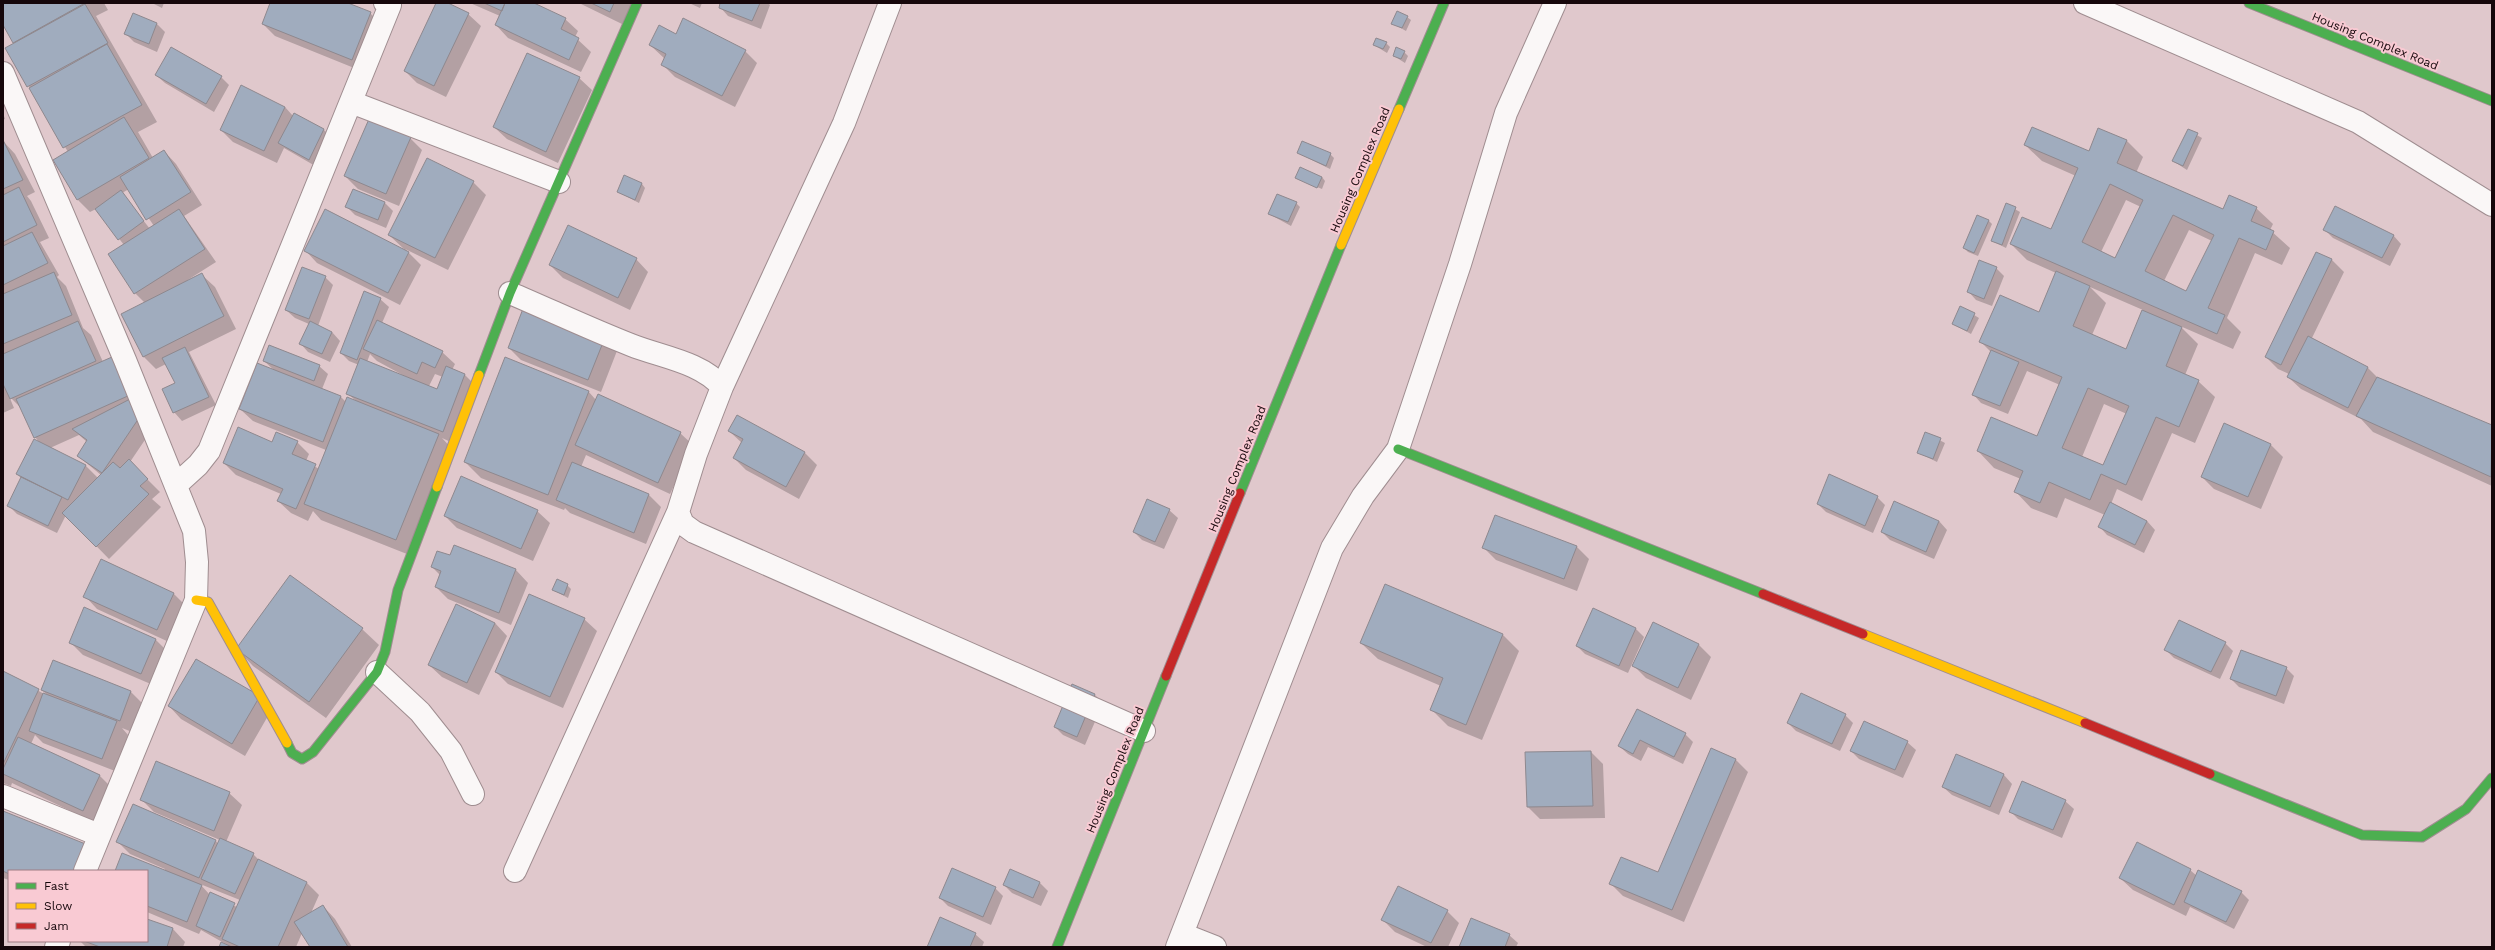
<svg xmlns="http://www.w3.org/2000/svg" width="2495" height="950" font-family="'Work Sans',sans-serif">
  <rect width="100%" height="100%" fill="#e0c8cc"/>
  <path fill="#0003" fill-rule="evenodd" d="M3,3H104L108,10L96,16L157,122L138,132L153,158L164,151L176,164L202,205L184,216L216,262L186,281L202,275L215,287L236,329L189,352L216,405L182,421L174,412L176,383L166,364L156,369L144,357L122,315L145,303L135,293L124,245L96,209L90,212L78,200L68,152L7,49L15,44L3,23ZM129,189L154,226L150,229L122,193Z
    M152,3H164L162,8Z
    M272,3H345L370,13L383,26L364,72L275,36L263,24Z
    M438,3H446L468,14L481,26L446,97L417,83L405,71Z
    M470,3H531L565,19L578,31L575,37L591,52L581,72L508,38L496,25L500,16Z
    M579,3H632L622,24Z
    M689,3H702L700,8Z
    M722,3H768L770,5L761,29L728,16L720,7Z
    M133,15L157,24L165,32L157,52L134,42L126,34Z
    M1407,17L1411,20L1406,31L1392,23Z
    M676,35L745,51L757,63L735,107L675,77L662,64L665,59L650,45Z
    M1386,43L1390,47L1387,53L1374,45Z
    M1404,52L1408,56L1405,63L1394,56Z
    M156,75L221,77L229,85L214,112L165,83Z
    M579,78L592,90L558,163L507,139L494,127Z
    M285,107L293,116L324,130L332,138L317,167L284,148L277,163L233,142L221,130Z
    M3,113L5,119L3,120Z
    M2099,129L2127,141L2143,157L2136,173L2224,210L2256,208L2273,224L2270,230L2290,248L2282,265L2255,253L2227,318L2241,332L2233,349L2180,326L2198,344L2185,375L2198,381L2215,397L2195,443L2172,433L2142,501L2117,489L2111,504L2147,521L2155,530L2144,553L2107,535L2099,526L2105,515L2065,498L2057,518L2031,508L2015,491L2021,479L1994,468L1978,451L2037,438L2060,385L2027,371L2008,414L1981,403L1973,394L1991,352L1981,342L2039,313L2056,273L2027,260L2011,244L2052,231L2076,176L2042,161L2025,145L2089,152ZM2126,200L2141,207L2115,259L2101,252ZM2189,230L2212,241L2187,292L2164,281ZM2090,287L2143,310L2126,350L2092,335L2106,303ZM2104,404L2127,414L2104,466L2082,457Z
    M2188,130L2202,138L2187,170L2173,161Z
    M410,138L422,150L399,206L358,189L345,176Z
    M3,141L15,154L35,192L27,196L31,201L49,238L40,242L59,275L57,277L66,286L83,328L91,335L103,362L153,428L130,462L160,492L152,499L161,507L109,559L66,515L57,533L17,514L9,506L22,479L17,474L40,443L35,437L23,410L9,396L14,408L3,413ZM79,435L87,442L78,456L101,475L98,478L86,466L50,448Z
    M1298,153L1330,154L1334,158L1330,169Z
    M1322,177L1325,181L1322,189L1296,178Z
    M473,182L486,195L448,270L405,249L421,265L400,305L317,263L305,250H405L389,235Z
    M642,184L645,188L639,203L618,192Z
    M353,191L385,203L393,211L386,228L355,215L347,207Z
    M1296,203L1300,207L1291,226L1269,214Z
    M2006,204L2020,212L2006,248L1992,241Z
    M1988,220L1992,224L1978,256L1968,252L1964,248Z
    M2324,229L2393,235L2401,244L2390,266L2333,238Z
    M2316,253L2332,260L2344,272L2311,340L2368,368L2378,378L2492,426V486L2373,432L2361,419L2301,389L2288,377L2289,374L2278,369L2266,357Z
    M636,259L648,272L630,310L563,278L550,265Z
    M1996,268L2004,276L1992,306L1976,300L1968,291Z
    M325,277L333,285L318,326L332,332L340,341L330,362L308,352L300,343L309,324L295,318L286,310Z
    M380,299L389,307L382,323L442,352L455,364L452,370L465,375L477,387L455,444L442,438L454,451L412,556L321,520L313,511L308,521L291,513L278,501L281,494L236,475L224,463L273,443L297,442L309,454L306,461L319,469L326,450L253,421L240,409L274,370L264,361L319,366L328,374L322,389L341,397L346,402L356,401L347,393L359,365L349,361L341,353ZM370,354L377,361L410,379L367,362ZM435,374L443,377L438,390L429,386Z
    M1961,307L1979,318L1971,334L1953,324Z
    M622,338L601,392L521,360L509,348Z
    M588,391L596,400L680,433L693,445L670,494L586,455L581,467L649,495L661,507L646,544L570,513L565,508L564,510L481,478L465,462Z
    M737,416L805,453L817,465L799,499L746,470L734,458L742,443L729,431Z
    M2225,425L2271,445L2283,457L2261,509L2214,489L2202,477Z
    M1926,433L1945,443L1937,462L1919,453Z
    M1877,497L1885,505L1873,533L1826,512L1818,504Z
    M1169,510L1178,518L1164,549L1142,540L1134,532Z
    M537,511L550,523L533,561L457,528L445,516Z
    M1939,521L1947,530L1934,559L1890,540L1882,532Z
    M1577,547L1589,559L1577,591L1496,560L1484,548Z
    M450,557L516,570L528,583L511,625L448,599L436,587L440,575L432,567Z
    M290,577L362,629L379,645L326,718L253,666L237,649Z
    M567,585L571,589L568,598L553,590Z
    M1385,586L1503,635L1519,651L1482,740L1448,726L1431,709L1441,686L1378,659L1361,643Z
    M173,593L186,606L169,642L97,609L85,596Z
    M85,609L156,640L168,652L153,685L83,655L70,642Z
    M1593,610L1636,629L1644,637L1628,673L1585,654L1577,646Z
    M584,619L597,631L563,708L508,684L496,672Z
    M495,623L507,636L479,695L442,677L429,665Z
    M2225,643L2233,651L2220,679L2174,658L2165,649Z
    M1699,645L1711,657L1691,700L1646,678L1633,665Z
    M196,660L272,709L245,756L181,719L169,706Z
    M2286,668L2294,676L2284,704L2239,687L2231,679Z
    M3,672L48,696L42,690L131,692L143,704L132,732L122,728L128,735L115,771L43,743L35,735L31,744L99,775L112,788L96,823L12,783L11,786L3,783Z
    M1073,686L1095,695L1103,703L1085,745L1063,735L1055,727Z
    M1637,710L1685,734L1693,742L1683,764L1648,747L1641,761L1628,754L1619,746Z
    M1845,715L1853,723L1840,751L1796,731L1788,723Z
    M1907,742L1916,750L1903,778L1859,759L1851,751Z
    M1711,749L1736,760L1748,772L1684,922L1623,896L1611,884L1658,874Z
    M1591,752L1603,764L1605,818L1540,819L1528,807L1526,753Z
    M1957,755L2004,775L2012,784L1999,815L1952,795L1943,787Z
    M229,793L242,805L226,842L253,854L261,862L307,883L319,895L311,913L323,906L335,919L352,947H311L302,933L296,947H231L201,930L199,934L147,912V871H116L123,854L164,871L165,869L130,854L118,842L216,841L218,844L220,840L154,812L141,799ZM200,884L240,900L237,907L210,895Z
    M2065,801L2074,809L2062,838L2018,819L2010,811Z
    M3,812L9,871V880L3,878Z
    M1011,870L1040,883L1048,891L1041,906L1012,893L1004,885Z
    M2190,870L2197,876L2241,892L2249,900L2234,929L2190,907L2186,916L2133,890L2120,878Z
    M995,888L1003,896L991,925L948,906L940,898Z
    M1447,911L1459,923L1448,947H1427L1395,932L1383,920Z
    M147,920L173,929L185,942L183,947H86L80,941H147Z
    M975,934L984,942L982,947H928Z
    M1509,935L1518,943L1516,947H1460Z"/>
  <path fill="#a0acbe" stroke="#8e888e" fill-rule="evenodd" d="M3,3H85L13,43L3,25Z
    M270,3H348L371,12L352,60L262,24Z
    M436,3H448L469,13L434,86L404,71Z
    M484,3H505L502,11Z
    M505,3H534L566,18L561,29L579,38L569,60L495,25Z
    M591,3H614L610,12Z
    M720,3H760L752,21L719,8Z
    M85,4L108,43L27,87L5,48Z
    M1397,11L1408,16L1402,28L1391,24Z
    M133,13L157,23L149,44L124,34Z
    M683,18L746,50L722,96L661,65L666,54L649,45L659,25L676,34Z
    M1376,38L1387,42L1383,49L1373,45Z
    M107,44L142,105L63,148L29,88Z
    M171,47L222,76L206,104L155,75Z
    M1396,47L1405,51L1401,59L1393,56Z
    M527,53L580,77L546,152L493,127Z
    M241,85L285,107L264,151L220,130Z
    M294,113L324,129L309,160L278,143Z
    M124,117L149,158L77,200L53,160Z
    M369,119L411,137L386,194L344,176Z
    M2032,127L2089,151L2098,128L2127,140L2117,163L2223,209L2229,195L2257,207L2251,221L2274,231L2266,250L2239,238L2208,308L2225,315L2217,334L2010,244L2022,217L2051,229L2078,168L2024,145ZM2110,184L2143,200L2115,258L2082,242ZM2173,215L2214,235L2186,291L2145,271Z
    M2188,129L2198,133L2183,166L2172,161Z
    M3,140L23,180L3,189Z
    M1302,141L1331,153L1326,166L1297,153Z
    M164,150L191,192L146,220L120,177Z
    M427,158L474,181L435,258L388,235Z
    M1300,167L1322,177L1317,188L1295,178Z
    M624,175L642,183L635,200L617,192Z
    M19,187L37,225L3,242V195Z
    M353,189L385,202L378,220L345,207Z
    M121,190L144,221L118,240L95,209Z
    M1277,194L1297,202L1288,222L1268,214Z
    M2006,203L2016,207L2002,245L1991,241Z
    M2335,206L2394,235L2382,258L2323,230Z
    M179,209L205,249L134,294L108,254Z
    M325,209L409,252L388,293L304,251Z
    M1977,215L1989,220L1974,253L1963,248Z
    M568,225L637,258L618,298L549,265Z
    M32,232L48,263L3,285V246Z
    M2316,252L2332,259L2281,365L2265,357Z
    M1979,260L1997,267L1984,299L1967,292Z
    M302,267L326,276L309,319L285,310Z
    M2056,271L2090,286L2073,326L2126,349L2142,310L2182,327L2166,366L2199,380L2179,427L2156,417L2126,485L2101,474L2090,500L2049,482L2040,503L2014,492L2023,471L1977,451L1991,417L2037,436L2062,377L1979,342L2000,295L2039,312ZM2088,388L2129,406L2103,465L2062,448Z
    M54,272L72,315L3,344V294Z
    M202,273L224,316L143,357L121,314Z
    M364,291L381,298L357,360L340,353Z
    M529,293L610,325L588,380L508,348Z
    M1960,306L1975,313L1967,331L1952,324Z
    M377,320L443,351L435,368L422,362L417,374L363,349Z
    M78,321L96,361L10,399L3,384V354Z
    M310,321L332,332L322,354L299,344Z
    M2308,336L2368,367L2348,408L2287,377Z
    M269,345L320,365L314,381L263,361Z
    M185,347L209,397L173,413L162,389L175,383L162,358Z
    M1991,350L2019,362L2000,406L1972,395Z
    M112,357L130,395L34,438L16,399Z
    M505,357L589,391L548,495L464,462Z
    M360,358L437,389L446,366L465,374L443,432L346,394Z
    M257,363L341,396L323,442L239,409Z
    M2377,377L2492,425L2491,477L2356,416Z
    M598,394L681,432L658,483L575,445Z
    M347,397L439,434L396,540L304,504Z
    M132,398L141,415L102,473L77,456L87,440L72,429Z
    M737,415L805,452L786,487L733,458L743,439L728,431Z
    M2224,423L2271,444L2248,497L2201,477Z
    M238,427L272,442L276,432L298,441L292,454L316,464L296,509L277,501L283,489L223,463Z
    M1925,432L1941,438L1933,459L1917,453Z
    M34,439L86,465L68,500L16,474Z
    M129,459L148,479L140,486L149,494L96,547L62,513L113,462L120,468Z
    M572,462L649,494L634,533L556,500Z
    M1829,474L1878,496L1865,526L1817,504Z
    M461,476L538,510L521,549L444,516Z
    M21,477L62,497L48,526L7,506Z
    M1147,499L1170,509L1155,542L1133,532Z
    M1894,501L1939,521L1926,552L1881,532Z
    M2110,502L2147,521L2135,545L2098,527Z
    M1495,515L1577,546L1564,579L1482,548Z
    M454,545L516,569L499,613L435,587L441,571L431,567L437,551L450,555Z
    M101,559L174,593L157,630L83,597Z
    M290,575L363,628L309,702L236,649Z
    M557,579L568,584L564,595L552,590Z
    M1385,584L1503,634L1466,725L1430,710L1443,678L1360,643Z
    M529,594L585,618L550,697L495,672Z
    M456,604L495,623L467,683L428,665Z
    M84,607L156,639L141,674L69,643Z
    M1593,608L1636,628L1619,666L1576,646Z
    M2179,620L2226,642L2211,672L2164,650Z
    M1653,622L1699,644L1678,688L1632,666Z
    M2241,650L2287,667L2276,696L2230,679Z
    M196,659L260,696L232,744L168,706Z
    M53,660L131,691L120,721L41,690Z
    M3,671L39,689L3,764Z
    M1072,684L1095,694L1077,737L1054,727Z
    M43,693L117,721L102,759L29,731Z
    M1801,693L1846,714L1832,744L1787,723Z
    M1637,709L1686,733L1674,757L1640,740L1633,754L1618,746Z
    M1864,721L1908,741L1895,770L1850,751Z
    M18,737L100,775L83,811L3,774V769Z
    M1711,748L1736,759L1672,910L1609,884L1621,857L1658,872Z
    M1591,751L1593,806L1527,807L1525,752Z
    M1956,754L2004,774L1990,807L1942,787Z
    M156,761L230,792L214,831L140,800Z
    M2022,781L2066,800L2053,830L2009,812Z
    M133,804L216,840L199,878L116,842Z
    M3,811L88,845L77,871H9V874L3,871Z
    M220,838L254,853L235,894L201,879Z
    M2137,842L2191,869L2174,905L2119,878Z
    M122,853L202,885L187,922L147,906V871H115Z
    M258,859L307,882L278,947H240L222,939Z
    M952,868L996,887L983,917L939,898Z
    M1010,869L1040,882L1033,898L1003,885Z
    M2198,870L2242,891L2226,922L2184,902Z
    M1398,886L1448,910L1431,943L1381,920Z
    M210,892L235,903L220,937L196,926Z
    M323,905L348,947H310L294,922Z
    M940,917L976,933L970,947H927Z
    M1471,918L1510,934L1505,947H1459Z
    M147,919L173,928L167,947H100L84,941H147Z
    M221,942L232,947H219Z"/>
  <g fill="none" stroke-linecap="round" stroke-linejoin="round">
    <g stroke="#9f8d90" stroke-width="24">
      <path id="street" d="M2085,3L2358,122L2492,205
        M3,73L125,360L194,531L197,562L196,600L85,871
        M351,102L559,182
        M510,293C550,310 590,329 631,345C661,357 701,362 722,387L696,454L678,512L683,524L694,532L1144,731
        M722,387L844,123L890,3
        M176,485L198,465L209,451L390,5L385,3
        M377,672L420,712L451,751L473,794
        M3,796L99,835
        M515,871L678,512
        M1182,934L1215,947
        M56,947L59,941
        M1177,947L1332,548L1363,496L1398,449L1460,264L1506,113L1555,3"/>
    </g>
    <g stroke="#9f8d90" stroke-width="11">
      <path id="fast" d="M2249,3L2492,101
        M1399,109L1444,3
        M479,375L510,293L637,3
        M1398,449L1763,594
        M1240,493L1341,245
        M287,743L292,753L302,759L313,752L377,672L385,652L398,590L437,487
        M2210,774L2362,835L2422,837L2466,809L2492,778
        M1057,947L1166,676"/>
    </g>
    <g stroke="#9f8d90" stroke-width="11">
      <path id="slow" d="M1341,245L1399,109
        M437,487L479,375
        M196,600L208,602L287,743
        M1863,634L2085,723"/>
    </g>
    <g stroke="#9f8d90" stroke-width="11">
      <path id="jam" d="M1763,594L1863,634
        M1166,676L1240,493
        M2085,723L2210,774"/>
    </g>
    <use href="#street" stroke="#faf7f7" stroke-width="22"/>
    <use href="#fast" stroke="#4caf50" stroke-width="9"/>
    <use href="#slow" stroke="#ffc107" stroke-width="9"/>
    <use href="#jam" stroke="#c62828" stroke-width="9"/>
  </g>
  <g text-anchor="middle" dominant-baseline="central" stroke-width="4" stroke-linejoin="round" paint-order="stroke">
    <g font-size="12" fill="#16070b" stroke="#f9cad3">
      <text transform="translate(2375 41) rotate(22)">Housing Complex Road</text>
      <text transform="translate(1360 170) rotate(-67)">Housing Complex Road</text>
      <text transform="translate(1237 469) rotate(-68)">Housing Complex Road</text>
      <text transform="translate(1115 770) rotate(-68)">Housing Complex Road</text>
    </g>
  </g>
  <rect width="2495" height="950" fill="none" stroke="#16070b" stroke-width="8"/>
  <rect x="8" y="870" width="140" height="72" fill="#f9cad3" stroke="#9e7c83"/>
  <rect x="16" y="883" width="20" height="6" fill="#4caf50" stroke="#9e7c83"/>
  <text x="44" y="890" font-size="12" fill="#16070b">Fast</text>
  <rect x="16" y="903" width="20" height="6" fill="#ffc107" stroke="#9e7c83"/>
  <text x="44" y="910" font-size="12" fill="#16070b">Slow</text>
  <rect x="16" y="923" width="20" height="6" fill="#c62828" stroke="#9e7c83"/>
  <text x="44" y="930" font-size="12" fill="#16070b">Jam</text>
</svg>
